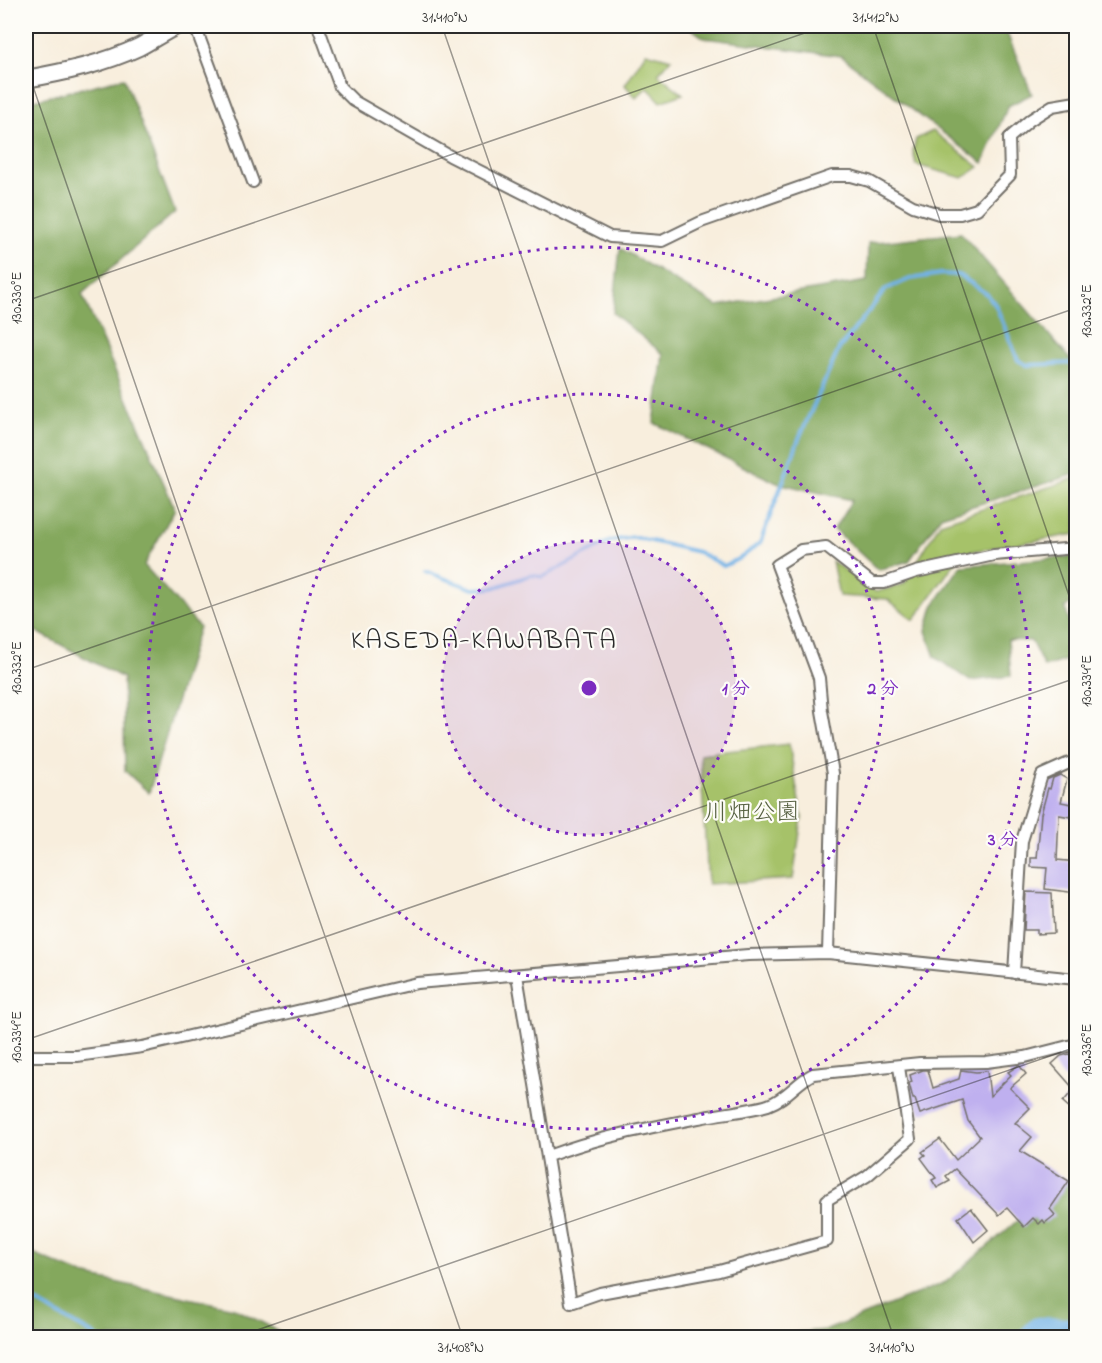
<svg xmlns="http://www.w3.org/2000/svg" width="1102" height="1363" font-family="'Indie Flower','Klee One',sans-serif">
  <rect width="100%" height="100%" fill="#fdfcf7"/>
  <filter id="ink" filterUnits="userSpaceOnUse"><feTurbulence type="fractalNoise" baseFrequency=".0167" numOctaves="2"/><feDisplacementMap in="SourceGraphic" scale="12" xChannelSelector="R" yChannelSelector="G"/><feConvolveMatrix kernelMatrix="1 2 1 2 8 2 1 2 1" color-interpolation-filters="sRGB"/></filter>
  <filter id="wash" filterUnits="userSpaceOnUse"><feTurbulence type="fractalNoise" baseFrequency=".008" numOctaves="4" result="noise"/><feDisplacementMap in="SourceGraphic" scale="24" xChannelSelector="R" yChannelSelector="G"/><feGaussianBlur stdDeviation="1.35" result="paint"/><feColorMatrix in="noise" values="0 0 0 0 0 0 0 0 0 0 0 0 0 0 0 0 0 1.4 0 .05"/><feComposite in="paint" operator="in"/></filter>
  <g filter="url(#wash)">
    <rect width="100%" height="100%" fill="#f8eedd"/>
    <path fill="#a6c269" stroke="#68764a" stroke-width="1.5" d="M646,52L671,59L658,74L683,94L661,102L647,87L636,98L625,85Z
      M933,131L979,167L963,178L916,165L913,151L916,139Z
      M1076,478V534L962,553L914,620L887,599L839,596L832,561L876,592L904,584L940,523Z
      M789,744L802,818L793,879L708,884L700,754Z"/>
    <path fill="#84a85d" stroke="#586a44" stroke-width="1.5" d="M688,26H1004L1032,94L1008,106L983,163L841,56L704,38Z
      M124,78L175,212L82,294L175,509L144,565L199,627L149,793L125,771L123,678L26,626V102Z
      M961,233L1076,366V474L941,516L909,561L878,570L834,529L852,500L777,483L654,423L663,354L613,313L620,248L717,306L867,281L868,243Z
      M1076,556V600L1065,607L1076,648V657L1044,667L1031,641L1008,640L1011,676L970,681L935,657L926,631L933,606L961,566Z
      M1076,1175V1337L733,1338L827,1330L946,1282L1025,1214Z
      M26,1251L83,1275L234,1308L290,1337H26Z"/>
    <g fill="none" stroke-linecap="round" stroke-linejoin="round">
      <path stroke="#72b2e6" stroke-width="4" d="M425,571L473,589L493,588L531,575L543,577L610,541L634,537L698,552L724,566L742,557L760,543L800,436L839,349L886,289L910,279L941,274L959,275L988,295L996,306L1018,360L1027,365L1076,363
        M26,1296L99,1338"/>
      <path stroke="#72b2e6" stroke-width="22" d="M1028,1338L1038,1328L1076,1329"/>
    </g>
    <g id="blocks">
      <path fill="#bfb0ef" d="M1060,775L1067,779L1061,802L1077,805V818L1059,815L1057,860L1077,862V893L1045,889L1047,868L1031,867V858H1037L1041,814L1048,788L1050,789L1053,778Z
        M1026,892L1052,893L1054,933L1037,934V930H1024Z
        M1069,1054L1077,1062V1105L1072,1110L1063,1102L1074,1089L1052,1064L1061,1056Z
        M1019,1065L1026,1074L1010,1088L1030,1108L1015,1123L1032,1137L1020,1151L1069,1181L1050,1209L1055,1215L1045,1223L1043,1220L1039,1224L1033,1218L1024,1227L1007,1208L999,1215L955,1169L946,1176L950,1181L937,1188L932,1180L936,1178L921,1158L925,1155L922,1152L940,1139L956,1160L980,1137L968,1121L962,1100L920,1114L915,1099H913L909,1083L912,1082L910,1075L923,1070H928L933,1088L959,1079L961,1070L976,1072L987,1071L990,1096L1011,1075L1008,1072Z
        M971,1208L988,1230L974,1242L958,1218Z"/>
    </g>
  </g>
  <g filter="url(#ink)">
    <use href="#blocks" fill-opacity="0" stroke="#736f69" stroke-width="1.5"/>
    <g fill="none" stroke-linecap="round" stroke-linejoin="round">
      <g stroke="#736f69" stroke-width="14">
        <path id="minor" d="M195,26L253,182
          M318,26L340,87L354,101L450,156L610,237L662,241L701,222L832,176H851L869,181L913,206L939,214H960L977,209L1010,175L1009,138L1030,120L1052,106L1076,102
          M828,953L833,773L822,711L819,678L777,565L801,550L826,547L872,583H884L916,572L994,555L1076,548
          M1014,973L1022,841L1042,775L1069,763L1076,765
          M517,975L571,1303L600,1293L719,1271L827,1241V1200L867,1176L910,1139L899,1067
          M26,1056H77L142,1047L417,983L748,955L828,953L1076,979
          M548,1156C598,1137 652,1127 704,1117C724,1113 749,1111 768,1105C786,1099 797,1082 813,1074L920,1063L986,1062L1025,1057L1076,1044"/>
      </g>
      <g stroke="#736f69" stroke-width="20">
        <path id="primary" d="M26,79C65,72 103,64 139,47C152,40 164,32 176,26"/>
      </g>
      <use href="#minor" stroke="#fff" stroke-width="10"/>
      <use href="#primary" stroke="#fff" stroke-width="16"/>
    </g>
  </g>
  <path fill="none" stroke="#2b2b2b" stroke-width="1.5" stroke-opacity="0.45" d="M442,26L894,1338M873,26L1076,616M26,66L463,1338M26,301L825,26M26,670L1076,308M26,1040L1076,678M26,1317L33,1338M234,1338L1076,1047"/>
  <circle cx="589" cy="688" r="147" fill="#7b2cbf" fill-opacity=".12"/>
  <g fill="none" stroke="#7b2cbf" stroke-width="3" stroke-dasharray="3 6">
    <circle cx="589" cy="688" r="147"/>
    <circle cx="589" cy="688" r="294"/>
    <circle cx="589" cy="688" r="441"/>
  </g>
  <g text-anchor="middle" dominant-baseline="central" stroke-width="4.5" stroke-linejoin="round" paint-order="stroke">
    <g font-size="24" fill="#566041" stroke="#fdfcf7">
      <text x="752" y="813">川畑公園</text>
    </g>
    <g font-size="27" letter-spacing="1.5" fill="#2b2b2b" stroke="#fdfcf7">
      <text x="484" y="641">KASEDA-KAWABATA</text>
    </g>
  </g>
  <circle cx="589" cy="688" r="9" fill="#7b2cbf" stroke="#fdfcf7" stroke-width="3"/>
  <g font-size="18" text-anchor="middle" font-weight="bold" fill="#7b2cbf" stroke="#fdfcf7" stroke-width="4.5" stroke-linejoin="round" paint-order="stroke">
    <text x="736" y="694">1 分</text>
    <text x="883" y="694">2 分</text>
    <text x="1003" y="845">3 分</text>
  </g>
  <rect width="1102" height="1363" fill="none" stroke="#fdfcf7" stroke-width="66"/>
  <rect x="33" y="33" width="1036" height="1297" fill="none" stroke="#2b2b2b" stroke-width="2"/>
  <g font-size="15" text-anchor="middle" fill="#2b2b2b">
    <text x="445" y="22">31.410°N</text>
    <text x="876" y="22">31.412°N</text>
    <text transform="translate(16 298) rotate(-90)" y="5">130.330°E</text>
    <text transform="translate(1086 311) rotate(-90)" y="5">130.332°E</text>
    <text transform="translate(16 668) rotate(-90)" y="5">130.332°E</text>
    <text transform="translate(1086 681) rotate(-90)" y="5">130.334°E</text>
    <text transform="translate(16 1037) rotate(-90)" y="5">130.334°E</text>
    <text transform="translate(1086 1050) rotate(-90)" y="5">130.336°E</text>
    <text x="461" y="1352">31.408°N</text>
    <text x="892" y="1352">31.410°N</text>
  </g>
</svg>
